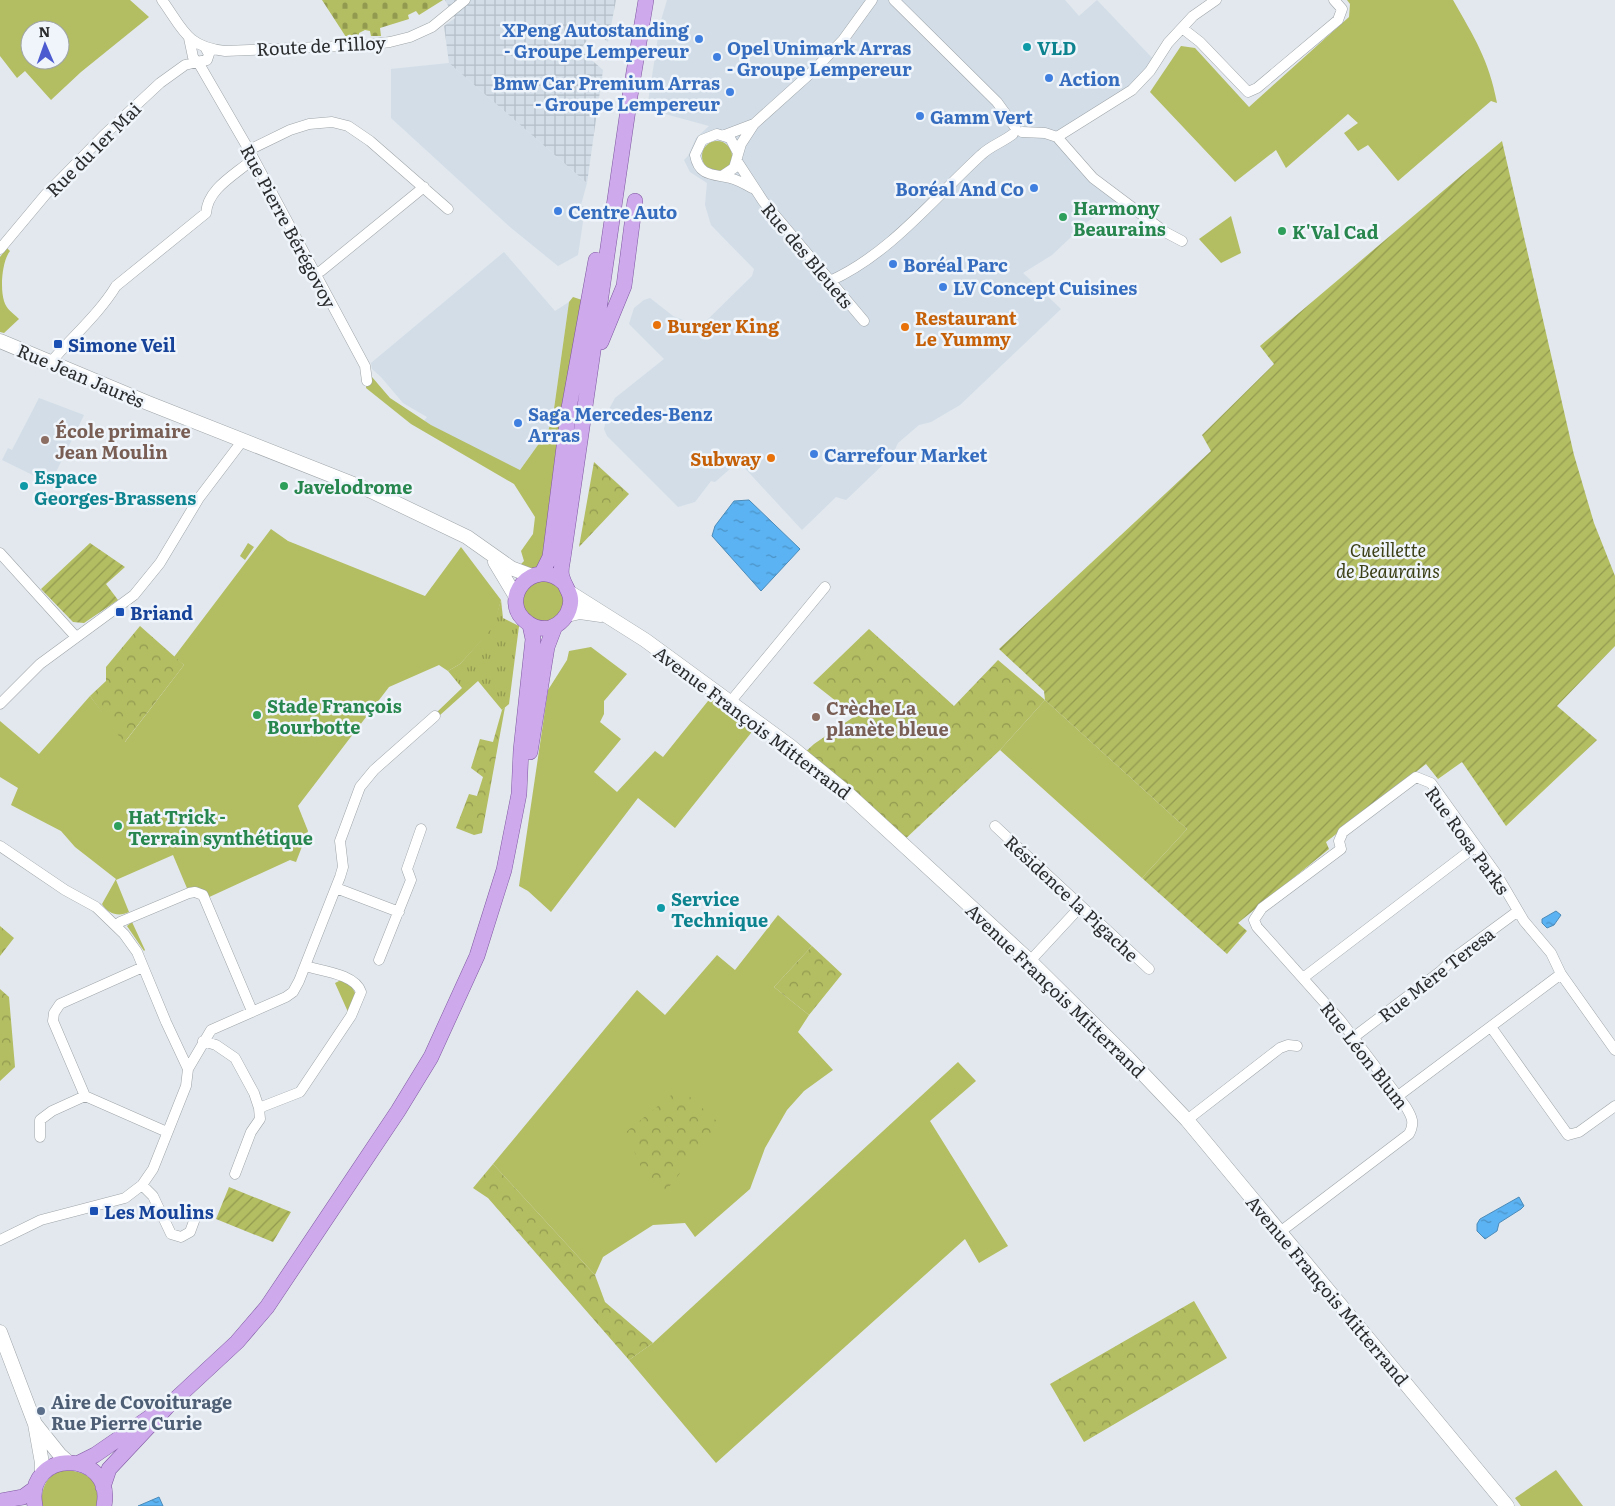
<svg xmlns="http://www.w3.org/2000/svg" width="1615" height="1506" font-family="Literata,serif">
  <defs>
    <pattern id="industrial-grid" width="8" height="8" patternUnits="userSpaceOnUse" patternTransform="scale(1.25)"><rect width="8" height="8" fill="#d2dde8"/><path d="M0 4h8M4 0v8" fill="none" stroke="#b4bec7"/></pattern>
    <pattern id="forest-crowns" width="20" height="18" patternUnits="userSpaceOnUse" patternTransform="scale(1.25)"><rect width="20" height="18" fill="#b3bd61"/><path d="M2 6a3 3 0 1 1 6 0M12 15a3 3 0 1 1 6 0" fill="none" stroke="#929a50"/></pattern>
    <pattern id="cemetery-stones" width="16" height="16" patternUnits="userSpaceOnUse" patternTransform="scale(1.25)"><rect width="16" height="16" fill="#b3bd61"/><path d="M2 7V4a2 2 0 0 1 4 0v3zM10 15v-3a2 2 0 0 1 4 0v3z" fill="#929a50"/></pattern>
    <pattern id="park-tufts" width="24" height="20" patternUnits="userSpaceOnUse" patternTransform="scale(1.25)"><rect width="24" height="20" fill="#b3bd61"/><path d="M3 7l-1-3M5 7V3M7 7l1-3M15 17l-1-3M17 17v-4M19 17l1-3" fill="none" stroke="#929a50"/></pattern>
    <pattern id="garden-furrows" width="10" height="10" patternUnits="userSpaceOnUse" patternTransform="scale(1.25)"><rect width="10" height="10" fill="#b3bd61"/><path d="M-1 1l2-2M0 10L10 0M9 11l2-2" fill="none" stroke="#929a50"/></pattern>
    <pattern id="water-ripples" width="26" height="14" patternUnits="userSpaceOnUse" patternTransform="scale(1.25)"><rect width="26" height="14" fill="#5bb3f3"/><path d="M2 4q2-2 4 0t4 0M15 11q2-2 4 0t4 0" fill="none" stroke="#4b92c5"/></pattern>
  </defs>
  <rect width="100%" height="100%" fill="#e2e8ed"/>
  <path fill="#d2dde8" d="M667,0H1065L1079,16L1097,0L1156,62L1150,71L1057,137L1096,186L1115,201L1086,223L1052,255L1023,273L1061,309L960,405L931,422L919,425L898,443L892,456L846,500L836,497L802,530L741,464L731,468L715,482L711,481L695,502L678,507L607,436L604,429L608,411L615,398L664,359L629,324L634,308L644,300L650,298L673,316L700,327L752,276L754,269L711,225L705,205L707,183L690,172L684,160L688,156L696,138L709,126L647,109L660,24Z
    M449,63L587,183L581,205L585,208L578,255L558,266L510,227L391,118V69Z
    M504,252L555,311L569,302L553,416L548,431L520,470L457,440L424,421L427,417L403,403L381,377L372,369L371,363Z
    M39,398L84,415L55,474L52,473L47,482L2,460L8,448L12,450Z"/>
  <path fill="url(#industrial-grid)" d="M445,0H616L608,42L594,31L580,50L603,70L587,183L449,63L444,26L455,18Z"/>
  <path fill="#b3bd61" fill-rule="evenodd" d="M0,0H130L149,17L81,72L51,100L25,71L17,78L0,56ZM30,30H60V60H30Z
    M1347,0H1453C1474,37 1489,60 1497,103L1491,101L1398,181L1368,145L1358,151L1344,133L1358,123L1348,114L1286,168L1276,150L1235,182L1150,92L1181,46L1195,48L1249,107L1349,17L1350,4Z
    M702 156a15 15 0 1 1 30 0a15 15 0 1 1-30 0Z
    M1231,216L1241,253L1221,263L1199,239Z
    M7,248L10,251C2,261 0,288 4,301C6,309 13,313 19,319L4,333L0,332V257Z
    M573,297L585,301L547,552L536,570L517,568L524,561L521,551L533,534L535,517L514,484L411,424L366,388L367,381L372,377L390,398L431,425L520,470L548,431L553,416L569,302Z
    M271,529L288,541L425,596L461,547L501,600L494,627L460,664L448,671L439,665L389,687L298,806L308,831L296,862L290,860L205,899L189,893L173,855L116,880L129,912C119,917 108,914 102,904L116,879L75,847L61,831L11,805L18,788L0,777V721L39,754L90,696L125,742L184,665L174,657Z
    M248,543L254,547L245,560L240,556Z
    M522 601a21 21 0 1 1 42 0a21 21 0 1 1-42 0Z
    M591,647L627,674L604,701V714L600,722L621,739L594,772L617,792L655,751L663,757L712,696L755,728L675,828L638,798L551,912L528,891L519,886L548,690L567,660L569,651Z
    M1045,700L1187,829L1142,878L1000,750Z
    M778,915L812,946L774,987L809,1015L798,1032L833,1070L804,1091L787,1110L765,1148L750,1189L695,1237L685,1223L653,1225L603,1257L595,1275L493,1164L637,990L665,1015L717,955L735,970Z
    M132,922L145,950L144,951L127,926Z
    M341,980L350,983L356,995L348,1012L335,983Z
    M958,1062L976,1081L930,1121L1008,1246L979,1263L965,1239L716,1463L629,1360L653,1343Z
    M63,1470C87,1471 100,1479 97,1506H42C41,1489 45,1476 63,1470Z
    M1556,1470L1583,1506H1521L1515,1498Z"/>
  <path fill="url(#forest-crowns)" d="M594,462L629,494L579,547Z
    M140,626L184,665L124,743L90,696L106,681V667Z
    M869,629L954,706L998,660L1045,700L1000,750L902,842L802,755L814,744L855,716L813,683Z
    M505,707L482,833L474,835L456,828L469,794L477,796L483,777L471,768L480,739L493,742L502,710Z
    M0,926L14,938L0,956Z
    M812,946L842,974L809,1015L774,987Z
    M0,989L9,997L15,1067L0,1081Z
    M680,1088L720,1124L668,1188L653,1195L626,1132Z
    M493,1164L595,1275L605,1302L653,1343L629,1360L488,1198L473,1188Z
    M1194,1301L1227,1358L1084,1442L1050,1384Z"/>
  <path fill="url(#cemetery-stones)" d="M322,0H443L419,15L416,11L408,15L409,19L380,28L381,36H371L370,31L365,30L359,33V36L346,37Z"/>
  <path fill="url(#park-tufts)" d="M501,600L503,618L519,626L509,704L502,710L478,681L439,716L437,712L462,688L448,671L460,664L493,627Z"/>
  <path fill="url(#garden-furrows)" d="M1502,141L1574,455L1594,523L1615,576V646L1557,706L1597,740L1506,826L1462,762L1438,779L1426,764L1326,842L1329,849L1238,923L1247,931L1227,954L1142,878L1187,829L1045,700L1044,691L999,649L1211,451L1202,435L1274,364L1260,346Z
    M90,543L125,567L106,584L118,600L84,623L73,622L41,589Z
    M229,1187L291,1212L273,1242L216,1219Z"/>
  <path fill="url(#water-ripples)" stroke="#4c8ab8" d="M749,500L800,549L761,591L712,536L715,526L734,501Z
    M1556,911L1561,915L1554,925L1547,928L1542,923V919Z
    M1519,1197L1524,1206L1521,1209L1499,1223L1497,1231L1485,1239L1477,1231V1224L1480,1219Z
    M159,1497L163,1506H138Z"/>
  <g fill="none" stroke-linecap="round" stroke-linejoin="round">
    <g stroke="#9fa5a9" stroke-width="11">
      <path id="street" d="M162,0C183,29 186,47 225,51L366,45L390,42L410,37L432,27L465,0
        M894,0L997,102L1015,127
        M1182,28L1200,42L1248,92L1257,88L1338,20L1342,9L1334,0
        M189,38L193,57L197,62L207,60L209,54L206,49
        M198,62L249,150L365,366L367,381
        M1022,132L1045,133L1057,137L1093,178L1165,232L1182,241
        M725,135L754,124
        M1057,137L1132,90L1150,71L1168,43L1193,16L1216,0
        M249,150L290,130L309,124L332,122L348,126L370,141L448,209
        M738,153L730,138L717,134L702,140L695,155C699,177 714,174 730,178C738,180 745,184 752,188
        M737,161L763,201L864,321
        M722,176L734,168L741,144L754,124L813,71L843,40L872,0
        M0,249L46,194L103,136L160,83L185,65L197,62
        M314,274L321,271L424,187
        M830,281C890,254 934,198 981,155C990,146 1003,142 1013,134
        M51,362C72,337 99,314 116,286L206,213C208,188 235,175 253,159
        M0,553L76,637
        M731,701L825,587
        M0,704L40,664L134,595L160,563L199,498L243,440
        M995,826L1149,969
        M0,846L65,890L96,907L124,934L137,952L166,1022L188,1069
        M336,888L399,912
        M117,926L120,922L189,893L195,892L203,895L252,1011
        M379,960L411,880L407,869L421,829
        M1030,961L1080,907
        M143,967L60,1004L54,1013L53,1021L85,1096L167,1132
        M1561,974L1615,1050
        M1303,978L1476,846
        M1491,1027L1568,1135L1579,1132L1615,1106
        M1354,1037L1441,971L1454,958L1518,911
        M203,1041L216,1045L235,1058L254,1093L259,1108L260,1119L251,1132L235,1174
        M1398,1096L1561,974
        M259,1108L300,1092L351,1016L361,992C355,974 322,971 305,966
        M1187,1120L1280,1048L1288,1045L1297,1046
        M40,1137V1120L52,1111L85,1096
        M142,1185L153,1196L171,1234L181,1237L190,1232L197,1213
        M1280,1232L1409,1134C1415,1123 1412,1117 1406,1107L1341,1021L1257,927L1254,920L1262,908L1341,849L1339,841L1343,832L1416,777L1431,783L1497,875L1524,921L1551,953L1561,974
        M0,1240L41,1220L125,1198L142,1185L153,1169L186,1086L188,1069L211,1030L286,997L293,992L299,981L340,877L343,867L340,841L360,787L374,770L435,716"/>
    </g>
    <g stroke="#9fa5a9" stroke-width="15">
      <path id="secondary" d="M0,341L148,403L371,491L467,537L511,568L532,576
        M495,562L516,597
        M569,592L645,640L790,746L846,792L1030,961L1128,1058L1187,1120L1507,1506
        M567,615L580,612L601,615
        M0,1332L35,1424L42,1463V1475
        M36,1425L60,1455L68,1462"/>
    </g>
    <g stroke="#7f58a1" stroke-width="16">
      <path id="primary" d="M601,342L624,286L635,201
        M542,573L550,557L569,408L596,260
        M564,583C533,554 496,601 528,623C534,628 542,629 550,628C560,625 568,616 570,606C573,594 565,588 562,577C560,571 562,564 563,558L630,96L646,0
        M530,752L547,647L555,626
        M79,1463L95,1455L153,1415
        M103,1487L109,1469L167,1407L237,1342L267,1307L398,1111L431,1057L477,956L504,870L519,794L521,750L533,639L530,625
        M0,1501L23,1497L34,1489
        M35,1506C24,1448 115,1449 104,1506"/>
    </g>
    <use href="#street" stroke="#fff" stroke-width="10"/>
    <use href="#secondary" stroke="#fff" stroke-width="14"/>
    <use href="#primary" stroke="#cea9ec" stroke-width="15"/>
  </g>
  <g fill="#3f7fe0" stroke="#eff5fa" stroke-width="2">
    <circle cx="699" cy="39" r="5"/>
    <circle cx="717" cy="57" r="5"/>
    <circle cx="1049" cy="78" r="5"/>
    <circle cx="730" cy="92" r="5"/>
    <circle cx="920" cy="116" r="5"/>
    <circle cx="1034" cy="188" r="5"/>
    <circle cx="558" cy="211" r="5"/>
    <circle cx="893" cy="264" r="5"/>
    <circle cx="943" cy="287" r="5"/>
    <circle cx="518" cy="423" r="5"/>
    <circle cx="814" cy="454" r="5"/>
  </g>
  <g fill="#0f9aa8" stroke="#eff5fa" stroke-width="2">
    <circle cx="1027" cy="47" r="5"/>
    <circle cx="24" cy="486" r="5"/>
    <circle cx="661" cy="908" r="5"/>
  </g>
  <g fill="#2e9e5b" stroke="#eff5fa" stroke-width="2">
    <circle cx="1063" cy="217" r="5"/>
    <circle cx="1282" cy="231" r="5"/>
    <circle cx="284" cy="486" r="5"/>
    <circle cx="257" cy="715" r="5"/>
    <circle cx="118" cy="826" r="5"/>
  </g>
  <g fill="#e8710a" stroke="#eff5fa" stroke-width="2">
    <circle cx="657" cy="325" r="5"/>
    <circle cx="905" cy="327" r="5"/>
    <circle cx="771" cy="458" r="5"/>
  </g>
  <g fill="#1a4fb4" stroke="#eff5fa" stroke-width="2">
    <rect x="53" y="339" width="10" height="10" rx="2.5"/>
    <rect x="115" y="607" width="10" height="10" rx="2.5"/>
    <rect x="89" y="1206" width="10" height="10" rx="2.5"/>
  </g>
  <g fill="#8d6e63" stroke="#eff5fa" stroke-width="2">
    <circle cx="45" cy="440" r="5"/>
    <circle cx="816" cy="717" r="5"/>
  </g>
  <circle fill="#5c6f8a" stroke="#eff5fa" stroke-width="2" cx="41" cy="1411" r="5"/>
  <g text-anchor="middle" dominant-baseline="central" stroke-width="5" stroke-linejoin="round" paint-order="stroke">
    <g font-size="18" font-weight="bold" fill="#366cbe" stroke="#eff5fa" text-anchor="start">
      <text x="689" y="29" text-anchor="end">XPeng Autostanding<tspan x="689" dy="21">- Groupe Lempereur</tspan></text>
      <text x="727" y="47">Opel Unimark Arras<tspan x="727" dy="21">- Groupe Lempereur</tspan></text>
      <text x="1059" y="78">Action</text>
      <text x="720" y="82" text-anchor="end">Bmw Car Premium Arras<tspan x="720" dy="21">- Groupe Lempereur</tspan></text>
      <text x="930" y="116">Gamm Vert</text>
      <text x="1024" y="188" text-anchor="end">Boréal And Co</text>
      <text x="568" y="211">Centre Auto</text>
      <text x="903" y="264">Boréal Parc</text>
      <text x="953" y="287">LV Concept Cuisines</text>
      <text x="528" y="413">Saga Mercedes-Benz<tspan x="528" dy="21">Arras</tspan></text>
      <text x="824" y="454">Carrefour Market</text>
    </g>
    <g font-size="18" fill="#2a2c2e" stroke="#eff5fa">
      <text transform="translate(321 45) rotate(-3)">Route de Tilloy</text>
      <text transform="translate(93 149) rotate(-45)">Rue du 1er Mai</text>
      <text transform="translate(289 226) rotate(62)">Rue Pierre Bérégovoy</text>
      <text transform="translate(808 255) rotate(50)">Rue des Bleuets</text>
      <text transform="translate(81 375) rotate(23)">Rue Jean Jaurès</text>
      <text transform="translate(753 722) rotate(37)">Avenue François Mitterrand</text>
      <text transform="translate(1468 840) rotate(54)">Rue Rosa Parks</text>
      <text transform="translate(1072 898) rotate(43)">Résidence la Pigache</text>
      <text transform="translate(1436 974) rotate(-38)">Rue Mère Teresa</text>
      <text transform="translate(1056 990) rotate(44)">Avenue François Mitterrand</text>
      <text transform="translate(1365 1055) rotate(52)">Rue Léon Blum</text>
      <text transform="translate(1328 1290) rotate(50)">Avenue François Mitterrand</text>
    </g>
    <g font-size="18" font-weight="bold" fill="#0d838f" stroke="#eff5fa" text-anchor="start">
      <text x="1037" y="47">VLD</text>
      <text x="34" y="476">Espace<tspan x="34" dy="21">Georges-Brassens</tspan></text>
      <text x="671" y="898">Service<tspan x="671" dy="21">Technique</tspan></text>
    </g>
    <g font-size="18" font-weight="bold" fill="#27864d" stroke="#eff5fa" text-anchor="start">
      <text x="1073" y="207">Harmony<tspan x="1073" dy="21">Beaurains</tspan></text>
      <text x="1292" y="231">K'Val Cad</text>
      <text x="294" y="486">Javelodrome</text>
      <text x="267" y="705">Stade François<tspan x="267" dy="21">Bourbotte</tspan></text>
      <text x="128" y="816">Hat Trick -<tspan x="128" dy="21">Terrain synthétique</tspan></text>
    </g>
    <g font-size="18" font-weight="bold" fill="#c56008" stroke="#eff5fa" text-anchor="start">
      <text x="915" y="317">Restaurant<tspan x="915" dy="21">Le Yummy</tspan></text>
      <text x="667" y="325">Burger King</text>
      <text x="761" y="458" text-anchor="end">Subway</text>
    </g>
    <g font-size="18" font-weight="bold" fill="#164399" stroke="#eff5fa" text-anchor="start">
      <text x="68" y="344">Simone Veil</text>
      <text x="130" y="612">Briand</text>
      <text x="104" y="1211">Les Moulins</text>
    </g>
    <g font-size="18" font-weight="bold" fill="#785e54" stroke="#eff5fa" text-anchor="start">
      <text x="55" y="430">École primaire<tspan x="55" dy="21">Jean Moulin</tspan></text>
      <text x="826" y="707">Crèche La<tspan x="826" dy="21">planète bleue</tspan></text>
    </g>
    <g font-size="18" font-style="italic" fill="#3b3f15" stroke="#eff5fa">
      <text x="1388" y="549">Cueillette<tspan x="1388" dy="21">de Beaurains</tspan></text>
    </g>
    <g font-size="18" font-weight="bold" fill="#4e5e75" stroke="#eff5fa" text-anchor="start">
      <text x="51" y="1401">Aire de Covoiturage<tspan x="51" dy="21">Rue Pierre Curie</tspan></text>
    </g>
  </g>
  <g transform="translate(45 45) rotate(358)"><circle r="24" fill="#eff5fa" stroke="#a0a5a8"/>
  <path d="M0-4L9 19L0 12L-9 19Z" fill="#4d5bd1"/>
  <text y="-8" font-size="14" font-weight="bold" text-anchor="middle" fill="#2a2c2e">N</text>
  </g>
</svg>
